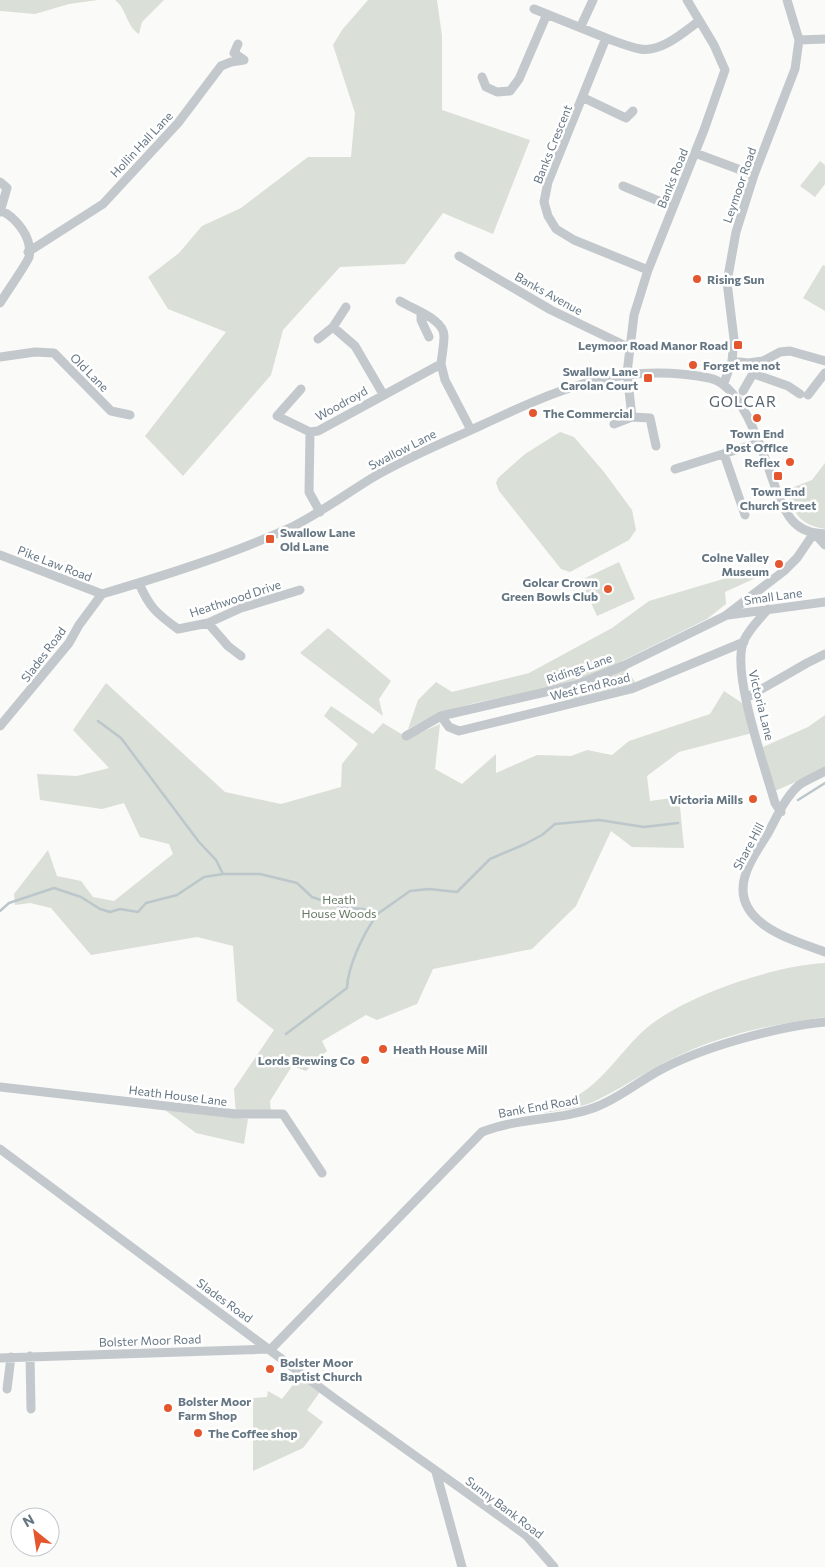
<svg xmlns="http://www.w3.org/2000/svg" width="825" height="1567" font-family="Commissioner,sans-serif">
  <rect width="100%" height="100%" fill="#fafaf8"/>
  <path fill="#dadfd7" d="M0,0H98L69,4L35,14L0,11Z
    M115,0H164L142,22L139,34C126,26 127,9 115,0Z
    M368,0H437L442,36V110L530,140L493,234L443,213L405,264L340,267L283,330L271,375L183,476L145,436L226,332L168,309L148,277L179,253L202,226L241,208L308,157H351L355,113L333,45L342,30Z
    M820,161L825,165V184L815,197L800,186Z
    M823,265L825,266V311L803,298Z
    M560,432L574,437L604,472L632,510L636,530L629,540L570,572L561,569L499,491L496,483L498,478L525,454Z
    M825,463V529C798,524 795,514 786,490L812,480Z
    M619,562L635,599L597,616L581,580Z
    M740,574L762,575L725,592L726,604L707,619L622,661L636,684L572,699L557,687C502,699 459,700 408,729L418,700L436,682L452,692L529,673L612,628L649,601Z
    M328,628L391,681L379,699L383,716L300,653Z
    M106,683L225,792L281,804L341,787L342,764L358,744L324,716L331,706L373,734L383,723L408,738L440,724L435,769L462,784L496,754V773L537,755L571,756L587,750L612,755L629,741L710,714L724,691L742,703L752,733L679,752L647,776L650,801L679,797L684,848L632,847L611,831L576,906L532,949L433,969L417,1004L377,1020L366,1015L322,1041L327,1051L306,1071L292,1066L270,1101L271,1112L236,1114L234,1089L274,1030L237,1001L233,946L197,937L91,955L51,908L30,903L15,905L14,894L48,850L57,876L81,881L93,897L114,901L173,854L169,844L140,837L124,803L102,809L40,800L37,774L77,776L109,768L73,730Z
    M825,715V769L775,791L763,747L808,727Z
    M825,963V1017C775,1024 724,1034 678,1056C651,1068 627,1085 601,1098C583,1108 562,1110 543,1113C555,1107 568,1101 580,1094C602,1081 623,1050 642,1032C679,997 775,965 825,963Z
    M165,1110L248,1119L244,1144L196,1133Z
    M299,1377L320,1392L307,1410L323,1422L303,1448L253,1471V1398L267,1397L268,1391L282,1399Z"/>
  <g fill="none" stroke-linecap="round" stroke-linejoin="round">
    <path stroke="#bbc7cb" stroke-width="2.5" d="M98,721L121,738L199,842L216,860L223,874
      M798,800L825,783
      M0,911L9,903L54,888L81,897L100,909L110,912L120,909L138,912L146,903L177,895L204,877L223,874H260L297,883L312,897L345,908L363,909L376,915L410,891L429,889L457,892L490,859L525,844L542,835L555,824L599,820L644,827L678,823
      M286,1034L347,988C348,965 363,935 376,916"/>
    <path stroke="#c3c8cc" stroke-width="9" d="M534,9L606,38L548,182L544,202L548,216L556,229L574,240L648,270
      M581,26L593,0
      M606,38C617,42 629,47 640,49C661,53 684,32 699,21
      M799,40L825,39
      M482,77L486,87L497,92L510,91L519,79L547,14
      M584,98L626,118L633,111
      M695,153L754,175
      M0,182L7,188L0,212
      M623,186L673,207
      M0,210C16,217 33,238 29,257C26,265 6,293 0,303
      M28,252L103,204L178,123L221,66L231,62L244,60L234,53L238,44
      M459,256L551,310L630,348
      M346,307L333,327L355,346L383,394
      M421,314V320L429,337
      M318,339L333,327
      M0,357L35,352L54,353L111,411L130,415
      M732,361L748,363L763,361L780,352L790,351L825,361
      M441,364L445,380L471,430
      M754,374L788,386L800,394
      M724,383L732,361L734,339L727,282L736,232L754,175L795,69L799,40L787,0
      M301,389L277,416L310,432L309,492L320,512
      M743,391L755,370
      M808,395L825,373
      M632,417L650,418L656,446
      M614,424L632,417L627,373L634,315L648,270L704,130L725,70L714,45L687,0
      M310,432L318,431L441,364C442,355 444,345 444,336C444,319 414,310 400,301
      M724,454L745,515
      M675,469L758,443
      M814,533L825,545
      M0,555L102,594
      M139,583C149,607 157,614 178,629L208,623L241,608L300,590
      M102,594C166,575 233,554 294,526C321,512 346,494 372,478C402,460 436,446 469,431C551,393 615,360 709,378C744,384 765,460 777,492C782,503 787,517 797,525C805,532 815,533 825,534
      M768,609C760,619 747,631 743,643C732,675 765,767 775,803L781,812
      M728,615L825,602
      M208,623L228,646L241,656
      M746,698L807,663L825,654
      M441,716L449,727L459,731L631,689L744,642
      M0,726L69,643L79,625L102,594
      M406,736L441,716L576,685L623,666L725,616L784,571L797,558L814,533
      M825,771C817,776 805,780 798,786C784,799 776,819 767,835C759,848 749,861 745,876C731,923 792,940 825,952
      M0,1087L236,1114H283L322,1173
      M0,1149L334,1398L526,1535L554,1567
      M271,1349L482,1132C519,1117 559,1121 596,1107C620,1098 639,1081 662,1069C706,1046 776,1027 825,1022
      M30,1356L31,1409
      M0,1358L271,1349
      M7,1389L11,1357
      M436,1472L462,1567"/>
  </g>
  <g fill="#e4572e" stroke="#fff" stroke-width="2">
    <circle cx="697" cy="279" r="5"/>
    <rect x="733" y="340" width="10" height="10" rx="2.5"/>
    <circle cx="693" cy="365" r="5"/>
    <rect x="643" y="373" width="10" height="10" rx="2.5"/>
    <circle cx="533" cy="413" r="5"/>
    <circle cx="757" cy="418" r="5"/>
    <circle cx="790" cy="462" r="5"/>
    <rect x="773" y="471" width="10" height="10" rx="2.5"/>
    <rect x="265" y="534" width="10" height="10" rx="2.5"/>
    <circle cx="779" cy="564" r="5"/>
    <circle cx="608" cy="589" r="5"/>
    <circle cx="753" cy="799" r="5"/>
    <circle cx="383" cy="1049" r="5"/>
    <circle cx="365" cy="1060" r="5"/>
    <circle cx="270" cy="1369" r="5"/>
    <circle cx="168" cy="1408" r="5"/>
    <circle cx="198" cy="1433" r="5"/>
  </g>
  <g text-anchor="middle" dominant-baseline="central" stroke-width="5" stroke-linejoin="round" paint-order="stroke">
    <g font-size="12" fill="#657683" stroke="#fff">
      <text transform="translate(141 144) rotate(-47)">Hollin Hall Lane</text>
      <text transform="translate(552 144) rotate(-68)">Banks Crescent</text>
      <text transform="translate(672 178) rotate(-68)">Banks Road</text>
      <text transform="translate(739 185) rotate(-71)">Leymoor Road</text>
      <text transform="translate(549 293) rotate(29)">Banks Avenue</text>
      <text transform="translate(90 372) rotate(45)">Old Lane</text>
      <text transform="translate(341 403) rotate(-29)">Woodroyd</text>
      <text transform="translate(402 449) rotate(-27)">Swallow Lane</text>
      <text transform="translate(55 563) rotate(21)">Pike Law Road</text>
      <text transform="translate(773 596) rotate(-8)">Small Lane</text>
      <text transform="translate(235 598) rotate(-18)">Heathwood Drive</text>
      <text transform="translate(43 654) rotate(-53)">Slades Road</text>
      <text transform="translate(579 668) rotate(-19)">Ridings Lane</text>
      <text transform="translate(590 686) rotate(-14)">West End Road</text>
      <text transform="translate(762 705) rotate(76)">Victoria Lane</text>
      <text transform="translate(748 846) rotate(-62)">Share Hill</text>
      <text transform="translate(178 1095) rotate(7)">Heath House Lane</text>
      <text transform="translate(538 1106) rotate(-10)">Bank End Road</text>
      <text transform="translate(225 1300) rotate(36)">Slades Road</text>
      <text transform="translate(150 1340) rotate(-2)">Bolster Moor Road</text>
      <text transform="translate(505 1507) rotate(37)">Sunny Bank Road</text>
    </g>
    <g font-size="12" font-weight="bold" fill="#657683" stroke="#fff" text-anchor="start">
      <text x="707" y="279">Rising Sun</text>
      <text x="728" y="345" text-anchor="end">Leymoor Road Manor Road</text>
      <text x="703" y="365">Forget me not</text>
      <text x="638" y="371" text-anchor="end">Swallow Lane<tspan x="638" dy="14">Carolan Court</tspan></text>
      <text x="543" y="413">The Commercial</text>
      <text x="757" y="433" text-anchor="middle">Town End<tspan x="757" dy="14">Post Office</tspan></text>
      <text x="780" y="462" text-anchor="end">Reflex</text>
      <text x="778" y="491" text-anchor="middle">Town End<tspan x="778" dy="14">Church Street</tspan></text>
      <text x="280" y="532">Swallow Lane<tspan x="280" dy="14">Old Lane</tspan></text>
      <text x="769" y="557" text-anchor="end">Colne Valley<tspan x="769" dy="14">Museum</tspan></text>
      <text x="598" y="582" text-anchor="end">Golcar Crown<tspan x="598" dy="14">Green Bowls Club</tspan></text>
      <text x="743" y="799" text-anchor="end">Victoria Mills</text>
      <text x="393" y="1049">Heath House Mill</text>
      <text x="355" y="1060" text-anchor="end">Lords Brewing Co</text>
      <text x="280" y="1362">Bolster Moor<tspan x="280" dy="14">Baptist Church</tspan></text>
      <text x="178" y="1401">Bolster Moor<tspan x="178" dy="14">Farm Shop</tspan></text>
      <text x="208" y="1433">The Coffee shop</text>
    </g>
    <g font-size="12" fill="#687a64" stroke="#fff">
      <text x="339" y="899">Heath<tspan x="339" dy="14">House Woods</tspan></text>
    </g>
    <g font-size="15" letter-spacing="1" fill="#57646e" stroke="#fff">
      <text x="743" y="401">GOLCAR</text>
    </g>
  </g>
  <g transform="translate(35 1532) rotate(330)"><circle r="24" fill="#ffffff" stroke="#c1c8cd"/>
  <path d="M0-4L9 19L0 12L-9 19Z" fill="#e4572e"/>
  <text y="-8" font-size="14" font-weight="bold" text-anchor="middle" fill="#657683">N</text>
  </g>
</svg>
